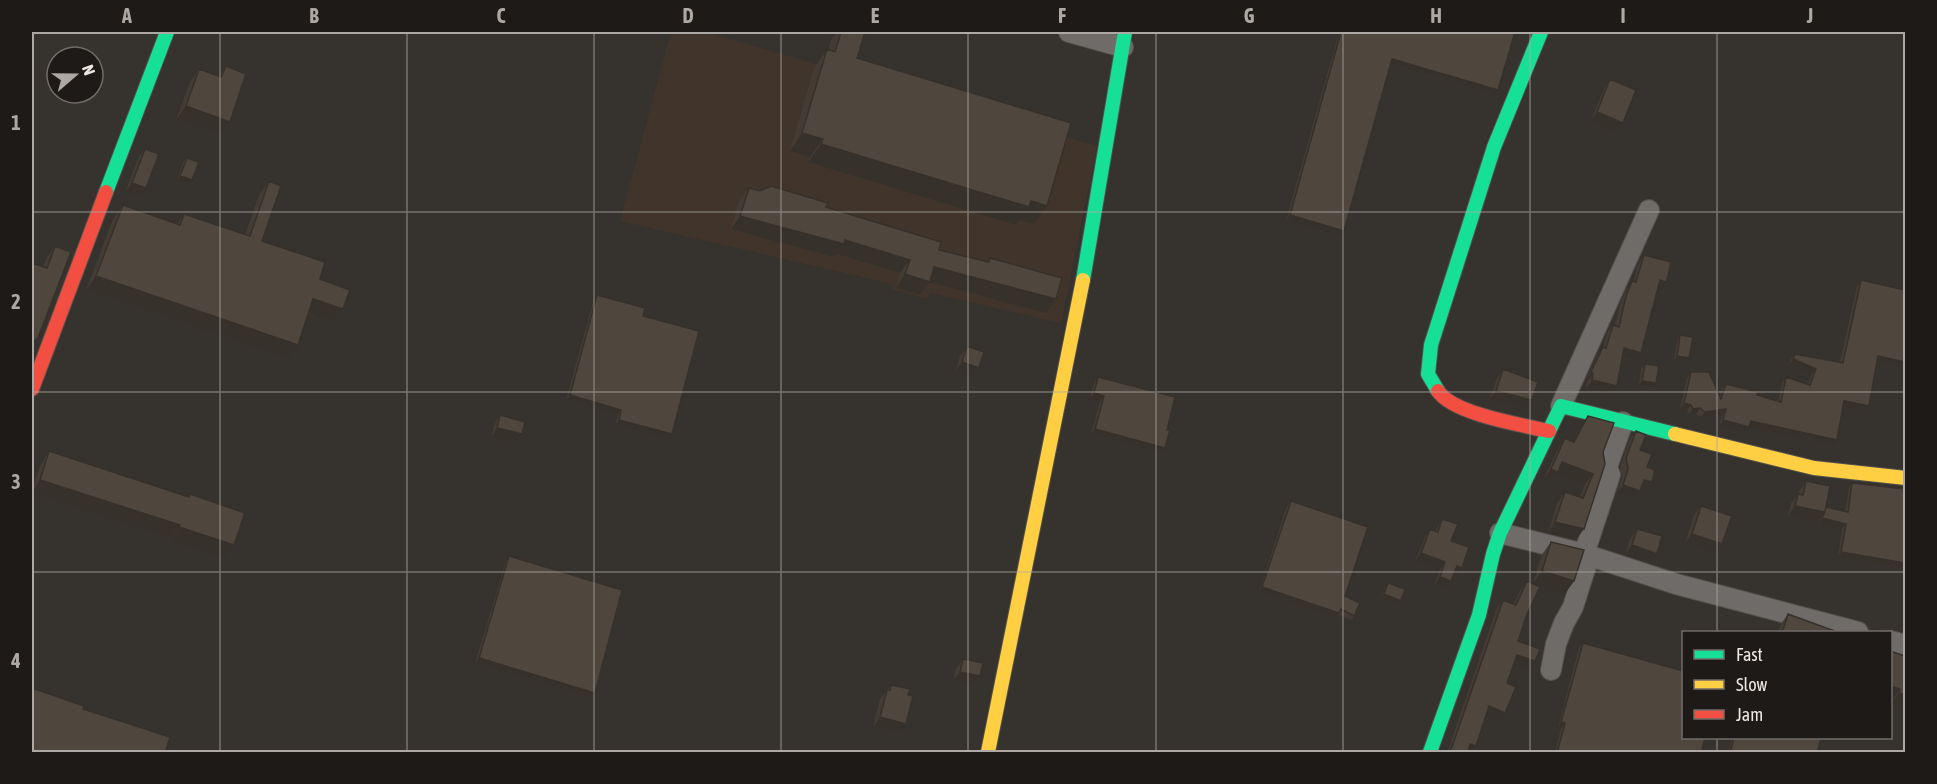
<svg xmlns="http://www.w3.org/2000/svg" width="1937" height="784" font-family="'Asap Condensed',sans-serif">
  <rect width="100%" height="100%" fill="#36322e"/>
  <path fill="#41352b" d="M671,32H706L1097,146L1061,323L930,293L927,299L892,289V284L620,221Z"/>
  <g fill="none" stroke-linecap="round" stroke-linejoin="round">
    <g stroke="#53504c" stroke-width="22">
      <path id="street" d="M1069,32L1123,47
        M1561,406L1649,210
        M1500,533L1584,554L1676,584L1858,632
        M1890,641L1906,645
        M1551,670L1556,644L1564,623L1573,607L1587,563L1584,554L1610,475L1607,467L1623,422"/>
    </g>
    <g stroke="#53504c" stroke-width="16">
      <path id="fast" d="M106,192L167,32
        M1083,280L1125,32
        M1438,391L1428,374L1431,345L1494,147L1541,32
        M1430,752L1479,615L1493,554L1500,533L1561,406L1675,434"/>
    </g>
    <g stroke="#53504c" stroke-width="16">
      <path id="slow" d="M1675,434L1814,468L1906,478
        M988,752L1083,280"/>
    </g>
    <g stroke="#53504c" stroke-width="16">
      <path id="jam" d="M32,389L106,192
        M1438,391C1453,414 1522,425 1549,431"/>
    </g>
    <use href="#street" stroke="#6e6b68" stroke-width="20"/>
    <use href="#fast" stroke="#16e098" stroke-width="14"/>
    <use href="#slow" stroke="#ffcf43" stroke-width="14"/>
    <use href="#jam" stroke="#f24e42" stroke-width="14"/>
  </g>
  <path fill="#443c34" d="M837,32H865L857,58L1047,206L1034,224L1020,220L1016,225L808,162L810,157L790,151L814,68L827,49L828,50L831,40Z
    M1323,32H1515L1495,95L1391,65L1340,236L1286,220L1338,36Z
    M226,66L230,122L221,135L176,120L190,82L199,69L219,76Z
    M1610,79L1623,123L1616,133L1590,122L1604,89Z
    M145,149L140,198L125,192L138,158Z
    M187,158L192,180L189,185L177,181L183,162Z
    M269,181L262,241L320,279L343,309L333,323L308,314L288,359L86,290L113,219L123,205L177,224L184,214L245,235L259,195Z
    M749,188L760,191L826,207L939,250L988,262L990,258L1056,299L1046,313L929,282L920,295L896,288L900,273L837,254L834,257L731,229L739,201Z
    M55,246L38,338L32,348V263L43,267L47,257Z
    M1644,255L1660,290H1658L1635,361L1622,358L1610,395L1586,389L1587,382L1585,381L1597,356L1603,347L1607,333L1613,325H1615L1620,304L1626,290L1633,282L1638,264Z
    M1861,280L1905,290V368L1877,362L1869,406L1865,411L1843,408L1833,445L1749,427L1745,433L1719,426L1722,415L1701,417L1696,414H1689L1687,410L1680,409L1687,378L1691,372L1720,396L1722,389L1726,384L1757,395L1778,402L1782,383L1786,377L1808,384L1812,374L1789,365L1791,359L1795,354L1840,362L1857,286Z
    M597,295L643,316L669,439L615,425L618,415L566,400L594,299Z
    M1680,335L1689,358L1686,362L1674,361L1677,340Z
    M967,346L979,368L973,377L955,372L960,356Z
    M1645,364L1656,383L1653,388L1639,386L1641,369Z
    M1503,369L1525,409L1489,400L1497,378Z
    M1098,377L1167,430L1165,448L1162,453L1091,434L1100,401L1090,398L1095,381Z
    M500,415L522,434L515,444L491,437L494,425Z
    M1588,416L1603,452L1576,540L1548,533L1557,503L1565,492L1580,497L1585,484L1556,474L1550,482L1543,480L1558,449L1565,438L1573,442L1581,427Z
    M1636,431L1640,450L1647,467L1652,482L1646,490L1641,489L1634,500L1617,493L1622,478L1620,467L1630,439Z
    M49,451L188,497L190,494L234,545L224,559L169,541L170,539L32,494V490L40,466Z
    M1806,481L1826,507L1845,511L1849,488L1852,483L1905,489V568L1838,557L1842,528L1818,523L1819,521L1818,522L1788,516L1791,503L1798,494L1799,491Z
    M1291,501L1354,616L1351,620L1339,615L1336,618L1259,592L1287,506Z
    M1701,506L1716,554L1685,543L1694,515Z
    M1442,519L1451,541L1456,576L1454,575L1451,581L1446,589L1434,585L1440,570L1415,561L1425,537L1430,529L1435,531Z
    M1637,529L1657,554L1651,563L1625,555L1630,539Z
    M1551,542L1574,581L1564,595L1540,587L1527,614L1518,641L1528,671L1514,666L1507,683L1505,713L1498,723L1485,717L1476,746L1471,753H1447L1496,610L1503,600L1514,604L1520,591L1527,581L1533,584L1541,556Z
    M509,556L595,693L592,698L475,663L506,561Z
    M1388,583L1401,601L1397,606L1381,599L1385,588Z
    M1788,614L1840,633H1778L1781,624Z
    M1583,643L1701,753H1555L1561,728L1558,727L1579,648Z
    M1890,651L1905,708L1891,703L1892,700Z
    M963,659L980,676L973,686L953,681L956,669Z
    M891,685L899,734L873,727L880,699Z
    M1732,738H1821L1817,753H1728Z"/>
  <path fill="#37312b" d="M1323,32H1341L1338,36Z
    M1392,59L1498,90L1495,95L1389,64Z
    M186,106L230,122L221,135L176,120Z
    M1597,112L1623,123L1616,133L1590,122Z
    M802,133L823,139L810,157L790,151Z
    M821,144L1047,206L1034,224L1020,220L1016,225L808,162Z
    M180,176L192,180L189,185L177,181Z
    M132,183L146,188L140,198L125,192Z
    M1290,215L1344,231L1340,236L1286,220Z
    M740,216L845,240L910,260L900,273L837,254L834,257L731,229Z
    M934,267L1056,299L1046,313L929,282L920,295L896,288L905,274Z
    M96,276L298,345L288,359L86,290Z
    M1660,280L1666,282L1660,290L1654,289Z
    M313,299L343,309L333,323L304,312Z
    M38,338L32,348V342Z
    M1624,348L1641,353L1635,361L1618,356Z
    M1677,356L1689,358L1686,362L1674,361Z
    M1878,356L1905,362V368L1874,361Z
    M1793,359L1816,369L1812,374L1789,365Z
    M962,362L979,368L973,377L955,372Z
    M1591,372L1593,373L1587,382L1585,381Z
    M1592,380L1617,386L1610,395L1586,389Z
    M1642,381L1656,383L1653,388L1639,386Z
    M1496,391L1532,400L1525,409L1489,400Z
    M1094,393L1104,396L1100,401L1090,398Z
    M570,395L621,410L618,415L566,400Z
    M1844,401L1869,406L1865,411L1840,407Z
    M1684,403L1691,405L1687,410L1680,409Z
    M1700,408L1696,414H1689L1693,409Z
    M1726,409L1722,415L1701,417L1705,412Z
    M619,420L672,434L669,439L615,425Z
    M1723,420L1749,427L1745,433L1719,426Z
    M1751,421L1837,440L1833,445L1747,427Z
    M497,428L522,434L515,444L491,437Z
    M1095,429L1165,448L1162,453L1091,434Z
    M1562,462L1593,474L1585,484L1556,474L1550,482L1543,480L1551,469Z
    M40,480L180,525L170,539L32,494V492Z
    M1644,480L1652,482L1646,490L1638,488Z
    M1623,485L1640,491L1634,500L1617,493Z
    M1795,506L1825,512L1818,522L1788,516Z
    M1822,518L1846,524L1842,528L1818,523Z
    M1555,522L1584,529L1576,540L1548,533Z
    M179,527L234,545L224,559L169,541Z
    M1692,534L1722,544L1716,554L1685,543Z
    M1632,545L1657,554L1651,563L1625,555Z
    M1841,552L1905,563V568L1838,557Z
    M1421,553L1445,562L1440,570L1415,561Z
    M1457,566L1462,568L1456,576L1451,574Z
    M1542,571L1574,581L1564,595L1532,585Z
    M1440,577L1451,581L1446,589L1434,585Z
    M1262,587L1339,613L1336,618L1259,592Z
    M1384,594L1401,601L1397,606L1381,599Z
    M1517,655L1535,661L1528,671L1511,665Z
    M479,658L595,693L592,698L475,663Z
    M960,672L980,676L973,686L953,681Z
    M1890,686L1900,689L1892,700L1890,699Z
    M1899,693L1905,695V708L1891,703Z
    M1489,706L1505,713L1498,723L1482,716Z
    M880,717L906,724L899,734L873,727Z
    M1561,722L1565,723L1561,728L1558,727Z
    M1470,744L1476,746L1471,753H1465Z"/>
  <path fill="#4f463d" stroke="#37312b" stroke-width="1.5" d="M841,32H865L857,58L1071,123L1047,206L1031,201L1029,207L821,144L823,139L802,133L827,49L835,52Z
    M1341,32H1515L1498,90L1392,59L1344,231L1290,215Z
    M226,66L246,74L230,122L186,106L199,69L221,77Z
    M1610,79L1636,90L1623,123L1597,112Z
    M145,149L159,154L146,188L132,183Z
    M187,158L199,162L192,180L180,176Z
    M269,181L281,186L262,241L325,262L320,279L350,290L343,309L313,299L298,345L96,276L123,205L180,225L184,214L250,236Z
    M771,186L828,203L826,207L852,215L941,242L939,250L989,262L990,258L1062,278L1056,299L934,267L930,282L905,274L910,260L845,240L844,244L740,216L749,188L760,191Z
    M55,246L71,252L38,338L32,342V263L47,268Z
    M1644,255L1671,262L1667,280L1666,282L1660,280L1641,353L1624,348L1617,386L1592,380L1593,373L1591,372L1603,347L1606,348L1613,325L1619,327L1626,296L1632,281L1636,282Z
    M1861,280L1905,290V362L1878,356L1869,406L1844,401L1837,440L1751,421L1749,427L1723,420L1726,409L1705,412L1700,408L1693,409L1691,405L1684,403L1691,372H1709L1721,399L1726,384L1758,392L1757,395L1781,402L1786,377L1810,385L1816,369L1793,359L1795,354L1843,363Z
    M597,295L645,308L643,316L699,331L672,434L619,420L621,410L570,395Z
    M1680,335L1693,337L1689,358L1677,356Z
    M967,346L984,352L979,368L962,362Z
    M1645,364L1659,366L1656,383L1642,381Z
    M1503,369L1538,382L1532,400L1496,391Z
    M1098,377L1175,397L1167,430H1170L1165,448L1095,429L1104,396L1094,393Z
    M500,415L525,422L522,434L497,428Z
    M1588,416L1614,423L1603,452L1605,464L1584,529L1555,522L1565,492L1583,498L1593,474L1562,462L1558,472L1551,469L1565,438L1574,442Z
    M1636,431L1646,435L1640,450L1652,454L1647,467L1655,470L1652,482L1644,480L1640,491L1623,485L1628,469L1626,458Z
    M49,451L189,497L190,494L245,513L234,545L179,527L180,525L40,480Z
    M1806,481L1830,486L1825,512L1795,506L1798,494L1803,495Z
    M1852,483L1905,489V563L1841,552L1846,524L1822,518L1825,512L1826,507L1848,512Z
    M1291,501L1368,527L1345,596L1360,603L1354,616L1341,609L1339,613L1262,587Z
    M1701,506L1732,516L1722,544L1692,534Z
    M1442,519L1458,524L1451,541L1469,547L1462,568L1457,566L1451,581L1440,577L1445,562L1421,553L1430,529L1438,532Z
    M1637,529L1662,536L1657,554L1632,545Z
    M1551,542L1584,550L1574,581L1542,571Z
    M509,556L622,590L595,693L479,658Z
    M1527,581L1540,587L1527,614L1518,641L1540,649L1535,661L1517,655L1507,683L1516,687L1505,713L1489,706L1476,746L1470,744L1468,753H1448L1452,747L1503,600L1516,605Z
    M1388,583L1405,589L1401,601L1384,594Z
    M1788,614L1840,633H1782Z
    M1583,643L1683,671V738H1705L1701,753H1557L1565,723L1561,722Z
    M1890,651L1905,656V695L1899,693L1900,689L1890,686Z
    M963,659L983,663L980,676L960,672Z
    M891,685L910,689L908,695L913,696L906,724L880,717L887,690H890Z
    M32,688L84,706L83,709L170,737L165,753H32Z
    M1734,738H1821L1817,753H1730Z"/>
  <path fill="none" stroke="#ada8a4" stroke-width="1.5" stroke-opacity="0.55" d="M220,32V752M407,32V752M594,32V752M781,32V752M968,32V752M1156,32V752M1343,32V752M1530,32V752M1717,32V632M32,212H1906M32,392H1906M32,572H1906M1717,738V752"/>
  <rect width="1937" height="784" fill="none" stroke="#1e1a17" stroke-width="66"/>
  <rect x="1682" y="631" width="210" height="108" fill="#1e1a17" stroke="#716c69" stroke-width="1.5"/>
  <rect x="1694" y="650" width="30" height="9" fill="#16e098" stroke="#716c69" stroke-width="1.5"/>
  <text x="1736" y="661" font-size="18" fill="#ede8e3">Fast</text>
  <rect x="1694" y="680" width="30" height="9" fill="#ffcf43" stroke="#716c69" stroke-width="1.5"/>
  <text x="1736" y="691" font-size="18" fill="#ede8e3">Slow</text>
  <rect x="1694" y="710" width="30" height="9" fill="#f24e42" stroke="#716c69" stroke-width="1.5"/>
  <text x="1736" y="721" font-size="18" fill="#ede8e3">Jam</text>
  <g transform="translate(75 75) rotate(70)"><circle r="28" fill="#1e1a17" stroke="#716c69" stroke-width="1.5"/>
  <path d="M0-4.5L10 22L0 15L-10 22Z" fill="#ada8a4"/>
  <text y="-9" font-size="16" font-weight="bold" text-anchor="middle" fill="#ede8e3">N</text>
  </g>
  <rect x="33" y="33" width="1871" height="718" fill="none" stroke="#ada8a4" stroke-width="2"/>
  <g font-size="20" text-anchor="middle" font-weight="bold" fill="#ada8a4">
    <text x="127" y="23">A</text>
    <text x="314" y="23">B</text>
    <text x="501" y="23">C</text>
    <text x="688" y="23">D</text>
    <text x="875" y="23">E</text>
    <text x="1062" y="23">F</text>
    <text x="1249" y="23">G</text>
    <text x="1436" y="23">H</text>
    <text x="1623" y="23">I</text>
    <text x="1810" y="23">J</text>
    <text x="16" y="130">1</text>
    <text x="16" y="309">2</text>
    <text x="16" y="489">3</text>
    <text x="16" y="668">4</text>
  </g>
</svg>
